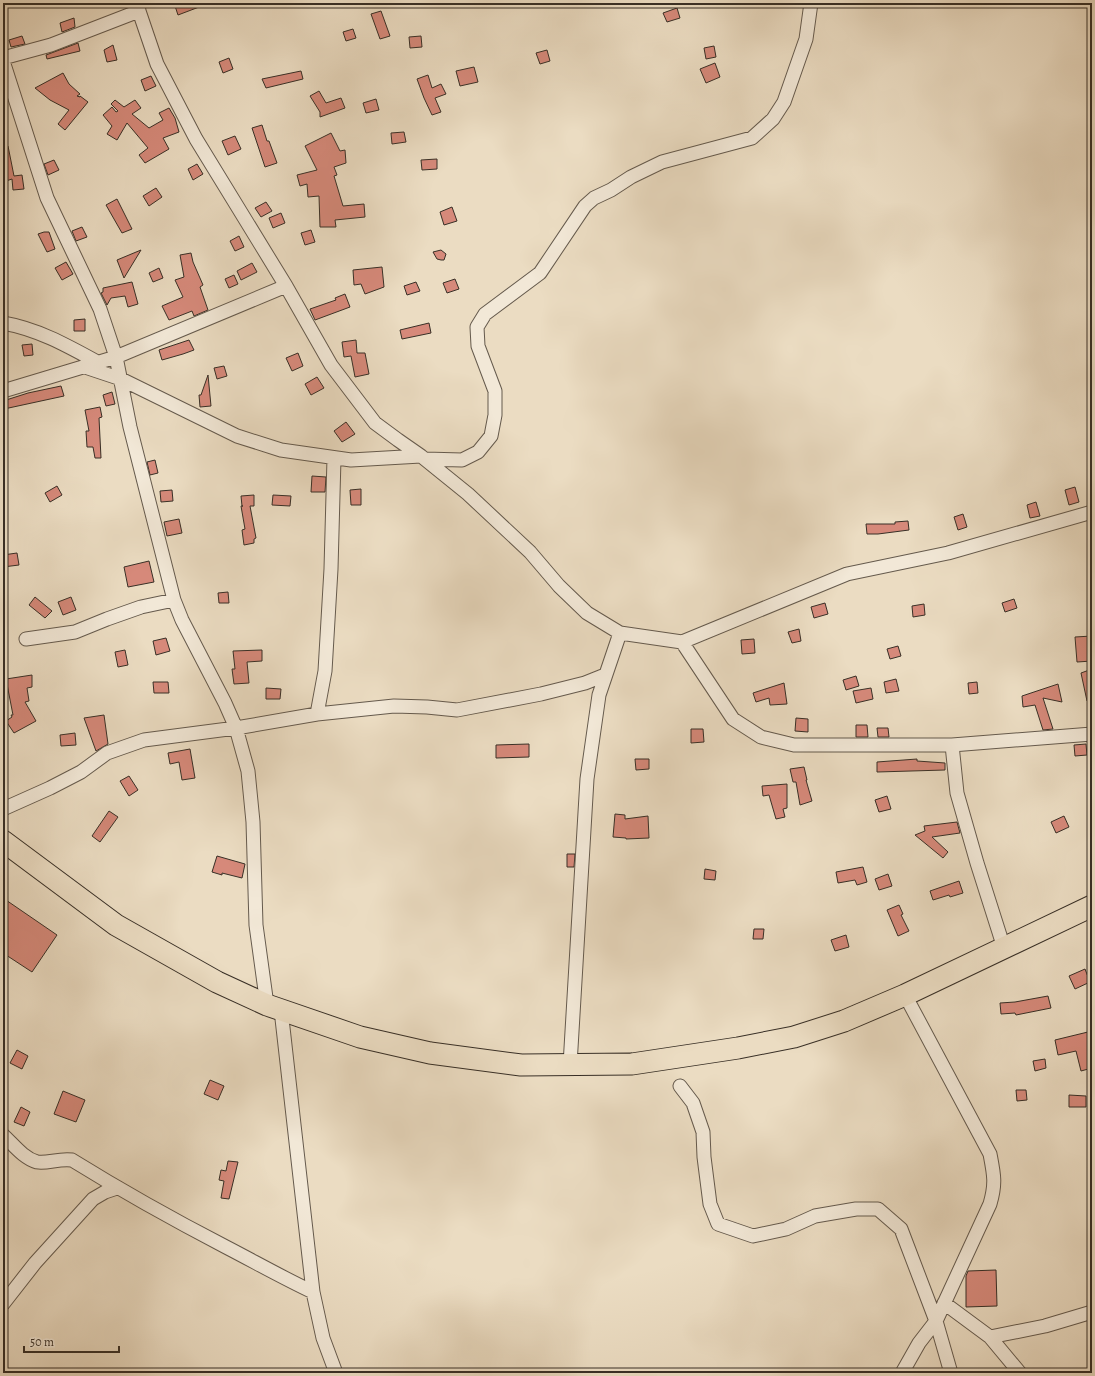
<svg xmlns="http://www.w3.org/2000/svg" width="1095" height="1376" font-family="Alegreya,serif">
  <rect width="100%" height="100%" fill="#ebdcc2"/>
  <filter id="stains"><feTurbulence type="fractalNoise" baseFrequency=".005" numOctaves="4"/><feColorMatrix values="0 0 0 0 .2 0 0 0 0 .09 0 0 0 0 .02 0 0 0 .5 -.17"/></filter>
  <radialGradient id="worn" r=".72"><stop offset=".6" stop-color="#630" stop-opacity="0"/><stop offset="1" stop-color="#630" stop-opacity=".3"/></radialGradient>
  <path fill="#d6897a" stroke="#382f26" d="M174,3H206L207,4L178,15Z
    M677,8L680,18L667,22L663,13Z
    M381,11L390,36L380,39L371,14Z
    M74,18L75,27L62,32L60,23Z
    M353,29L356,38L346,41L343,32Z
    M22,36L25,44L11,47L9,40Z
    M421,36L422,47L410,48L409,37Z
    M78,43L80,51L47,59L46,55Z
    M113,45L117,60L107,62L104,50Z
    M714,46L716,57L706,59L704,48Z
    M547,50L550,61L540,64L536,53Z
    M229,58L233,69L223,73L219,62Z
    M715,63L720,77L706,83L700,69Z
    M474,67L478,82L460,86L456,71Z
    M301,71L303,79L266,88L262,79Z
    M63,73L69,84L80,94L77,96L80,97V96L88,102L65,130L58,124L69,110L50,100L35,88Z
    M428,75L432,88L441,84L446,94L435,98L441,112L432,115L424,98L417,79Z
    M151,76L156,86L145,91L141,80Z
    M319,91L326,103L341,98L345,108L320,117V112L310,96Z
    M376,99L379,110L366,113L363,103Z
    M115,100L124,107L135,100L141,108L132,114L149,128L163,120L159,113L169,108L175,118L179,132L163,138L169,149L145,163L139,155L148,148L127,123L117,140L107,134L112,126L103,115L112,107L116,112L118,111L111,104Z
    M262,125L267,141H269L277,163L265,167L252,128Z
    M404,132L406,142L392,144L391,133Z
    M331,133L340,151L345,150L346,163L334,167L337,175L334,176L343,206L364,204L365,217L335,220L336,227H320L319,196L308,197L307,184L300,186L297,175L317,170L305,146Z
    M235,136L241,149L228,155L222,141Z
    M8,146L14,176L22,175L24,189L13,190L12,179L3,182V147Z
    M437,159V169L422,170L421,160Z
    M54,160L59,170L48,175L44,164Z
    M197,164L203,174L193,180L188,169Z
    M156,188L162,197L149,206L143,196Z
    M117,199L132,229L122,233L106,205Z
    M266,202L272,211L261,217L255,208Z
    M452,207L457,221L444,225L440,212Z
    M281,213L285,223L273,228L269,218Z
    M82,227L87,237L76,241L72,231Z
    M311,230L315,242L305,245L301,233Z
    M44,232H49L55,249L47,252L38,234Z
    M239,236L244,247L235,251L230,241Z
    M141,250L124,278L117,260Z
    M441,250L446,254L444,260H441L437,259L433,252Z
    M191,253L193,262L203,285L200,287L208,310L194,316L192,311L169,320L162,306L183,297L175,280L184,277L180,255Z
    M66,262L73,274L62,280L55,268Z
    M252,263L257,272L241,280L237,271Z
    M382,267L384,287L365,294L361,284L354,285L353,270Z
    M159,268L163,278L153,282L149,273Z
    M234,275L238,284L229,288L225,279Z
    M455,279L459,289L447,293L443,283Z
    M132,282L138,304L128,307L125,296L111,298L107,305L101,293L103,292V288Z
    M416,282L420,291L407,295L404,286Z
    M345,294L350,307L315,320L310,309L336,300L335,298Z
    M85,319V331H74V320Z
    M429,323L431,333L402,339L400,330Z
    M189,340L194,350L183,354L162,360L159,350Z
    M356,340L357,353H365L369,374L355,377L351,356L344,357L342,342Z
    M32,344L33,355L24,356L22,345Z
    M298,353L303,366L292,371L286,358Z
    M224,366L227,376L217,379L214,368Z
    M208,375L211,406L200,407L199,395H201Z
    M317,377L324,388L311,395L305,384Z
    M61,386L64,396L4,409L3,401L28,393Z
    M112,392L115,404L106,406L103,395Z
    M100,407L102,417L99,418L101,458H95L93,447H87L86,431H89L85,410Z
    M346,422L355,434L342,442L334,431Z
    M155,460L158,473L150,475L147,462Z
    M312,476L326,477L325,492H311Z
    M57,486L62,495L50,502L45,493Z
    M1075,487L1079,502L1069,505L1065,490Z
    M361,489V505H351L350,490Z
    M172,490L173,501L161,502L160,491Z
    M254,495V506H250L256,538L254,539V543L244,545L242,530L245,529L241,506H243H242L241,496Z
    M273,495L291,496L290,506L272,505Z
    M1036,502L1040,516L1030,518L1027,505Z
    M963,514L967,527L958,530L954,517Z
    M179,519L182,533L167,536L164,522Z
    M908,521L909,530L878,534H867L866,524H895V522Z
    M17,553L19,565L3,567V555Z
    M149,561L154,582L128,587L124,567Z
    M228,592L229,603H219L218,593Z
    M35,597L52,611L45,618L29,605Z
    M71,597L76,610L63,615L58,602Z
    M1014,599L1017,608L1005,612L1002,603Z
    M825,603L828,614L814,618L811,607Z
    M924,604L925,615L913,617L912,606Z
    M799,629L801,641L792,643L788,632Z
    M1092,636V661L1077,662L1075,637Z
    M166,638L170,651L156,655L153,641Z
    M754,639L755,653L742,654L741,640Z
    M898,646L901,656L890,659L887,649Z
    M125,650L128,665L118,667L115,652Z
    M262,650V661L247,662L249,683L234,684L232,669H235L233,651Z
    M1092,669V701H1087L1081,673Z
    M32,675V687L27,688L29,701L25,702L36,721L14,733L6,721L12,717L11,715H13L6,679Z
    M856,676L859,686L846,690L843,680Z
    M896,679L899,691L886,693L884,682Z
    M153,682H168L169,693H154Z
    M977,682L978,693L969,694L968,683Z
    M784,683L787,704L770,705L769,698L756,702L753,693Z
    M1058,684L1062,702L1043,698L1053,729L1043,730L1035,705L1023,707L1022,696Z
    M266,688L281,689L280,699H266Z
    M871,688L873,699L856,703L853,691Z
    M104,715L108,744L96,751L84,718Z
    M796,718L808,719V732L795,731Z
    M856,725H867L868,737H856Z
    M877,728H888L889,737H878Z
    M691,729H703L704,742L691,743Z
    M75,733L76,745L61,746L60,735Z
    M529,744V757L496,758V745Z
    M1086,744L1087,755L1075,756L1074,745Z
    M190,749L195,778L182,780L179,762L170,764L168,753Z
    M635,759H649V769L636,770Z
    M917,759V761L945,763V770L877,772V762Z
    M804,767L807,780H806L812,801L800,805L796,782H793L790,769Z
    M129,776L138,790L129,796L120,781Z
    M787,784V808L783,809L785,817L776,819L769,795L763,796L762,786Z
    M887,796L891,809L879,812L875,800Z
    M109,811L118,817L100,842L92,836Z
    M615,814L625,815V819L648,816L649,838L626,839V838L613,837Z
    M1064,816L1069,827L1056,833L1051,822Z
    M957,822L960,833L932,837L948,852L943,858L915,835L925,831L924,826Z
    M567,854H575L574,867H567Z
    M217,856L245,864L242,878L222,873V875L212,872Z
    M863,867L867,882L857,885L855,880L838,883L836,872Z
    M705,869L716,871L715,880L704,879Z
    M888,874L892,886L879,890L875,879Z
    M959,881L963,893L950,897L949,895L933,900L930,891Z
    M3,898L57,935L32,972L3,953Z
    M899,905L903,914L901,915L909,931L898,936L887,910Z
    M754,929H764L763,939H753Z
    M846,935L849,947L835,951L831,940Z
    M1085,969L1090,982L1075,989L1069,976Z
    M1048,996L1051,1008L1016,1015L1015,1013L1001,1014L1000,1003L1015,1002Z
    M1092,1031V1068L1081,1071L1076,1051L1058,1055L1055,1040Z
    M17,1050L28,1056L22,1069L10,1063Z
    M1045,1059L1046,1068L1035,1071L1033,1061Z
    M210,1080L224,1086L218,1100L204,1094Z
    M1016,1090H1026L1027,1100L1017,1101Z
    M63,1091L85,1100L76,1122L54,1114Z
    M1069,1095L1086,1096V1107H1069Z
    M21,1107L30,1112L24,1126L14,1122Z
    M228,1161L238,1162L229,1199L221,1198L224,1181L219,1180L221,1170L226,1171Z
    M996,1270L997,1306L966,1307V1276L968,1271Z"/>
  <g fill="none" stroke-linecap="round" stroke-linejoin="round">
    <g stroke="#655a4d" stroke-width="15">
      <path id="minor" d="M138,3L139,11L157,64L196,139L286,286L331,365L375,423L398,440L421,456L468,494L530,552L559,586L587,613L620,633L682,642L847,574L948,553L1092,512
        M3,58L51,45L139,11
        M3,61L47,198L100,309L116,357L130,427L174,600L182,620L225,703L236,728L248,771L253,822L256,925L267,1005
        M3,323C38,329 68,346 99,363
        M85,367L121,379L237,436L281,450L351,460L421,456
        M3,391L116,357L286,286
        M425,459L462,460L478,452L491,436L495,415V391L478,346L477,327L485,314L540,273L585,206L594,198L611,190L631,177L662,162L752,138L773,119L784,102L806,39L811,3
        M26,639L75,632L107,619L141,607L174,600
        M682,642L733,719L761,737L794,745H952L1092,734
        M317,714L325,671L331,569L334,458
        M952,745L957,793L977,863L1004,948
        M3,809L50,788L81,772L107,753L144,740L236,728L317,714L394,706L427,707L457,710L541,694L585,683L605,675
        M570,1065L587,779L599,695L620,633
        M680,1086L693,1103L703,1132L704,1157L710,1204L718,1224L753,1236L786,1229L815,1216L856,1209H878L901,1229L936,1321L951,1373
        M3,1135C13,1144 23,1158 37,1162C47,1164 59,1158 72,1160C122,1191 174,1220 226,1247C255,1262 283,1278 313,1292L281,1010
        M313,1292L323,1338L336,1373
        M944,1303L990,1337L1020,1373
        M3,1304L35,1263L93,1199L105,1192L117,1188
        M990,1337L1045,1326L1092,1312
        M902,1373L919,1343L936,1321L990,1204C996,1183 994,1175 990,1154L905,995"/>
    </g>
    <g stroke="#382f26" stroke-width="23">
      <path id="primary" d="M3,841L116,925L217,982L267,1005L360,1037L430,1053L521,1065L632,1064L738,1048L794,1037L844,1021L905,995L1092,906"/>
    </g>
    <use href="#minor" stroke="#f2e8d7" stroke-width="13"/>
    <use href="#primary" stroke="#ebdcc2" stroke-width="21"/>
  </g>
  <rect width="1095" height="1376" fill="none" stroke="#ebdcc2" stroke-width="16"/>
  <rect x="4" y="4" width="1087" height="1368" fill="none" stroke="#382f26" stroke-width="2"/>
  <rect x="8" y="8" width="1079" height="1360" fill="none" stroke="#382f26"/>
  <path d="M24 1346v6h95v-6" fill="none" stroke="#382f26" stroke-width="2"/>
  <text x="30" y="1346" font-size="12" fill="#382f26" stroke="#f2e8d7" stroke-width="3" paint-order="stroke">50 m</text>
  <rect width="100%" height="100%" filter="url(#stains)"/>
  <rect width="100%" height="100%" fill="url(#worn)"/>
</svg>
